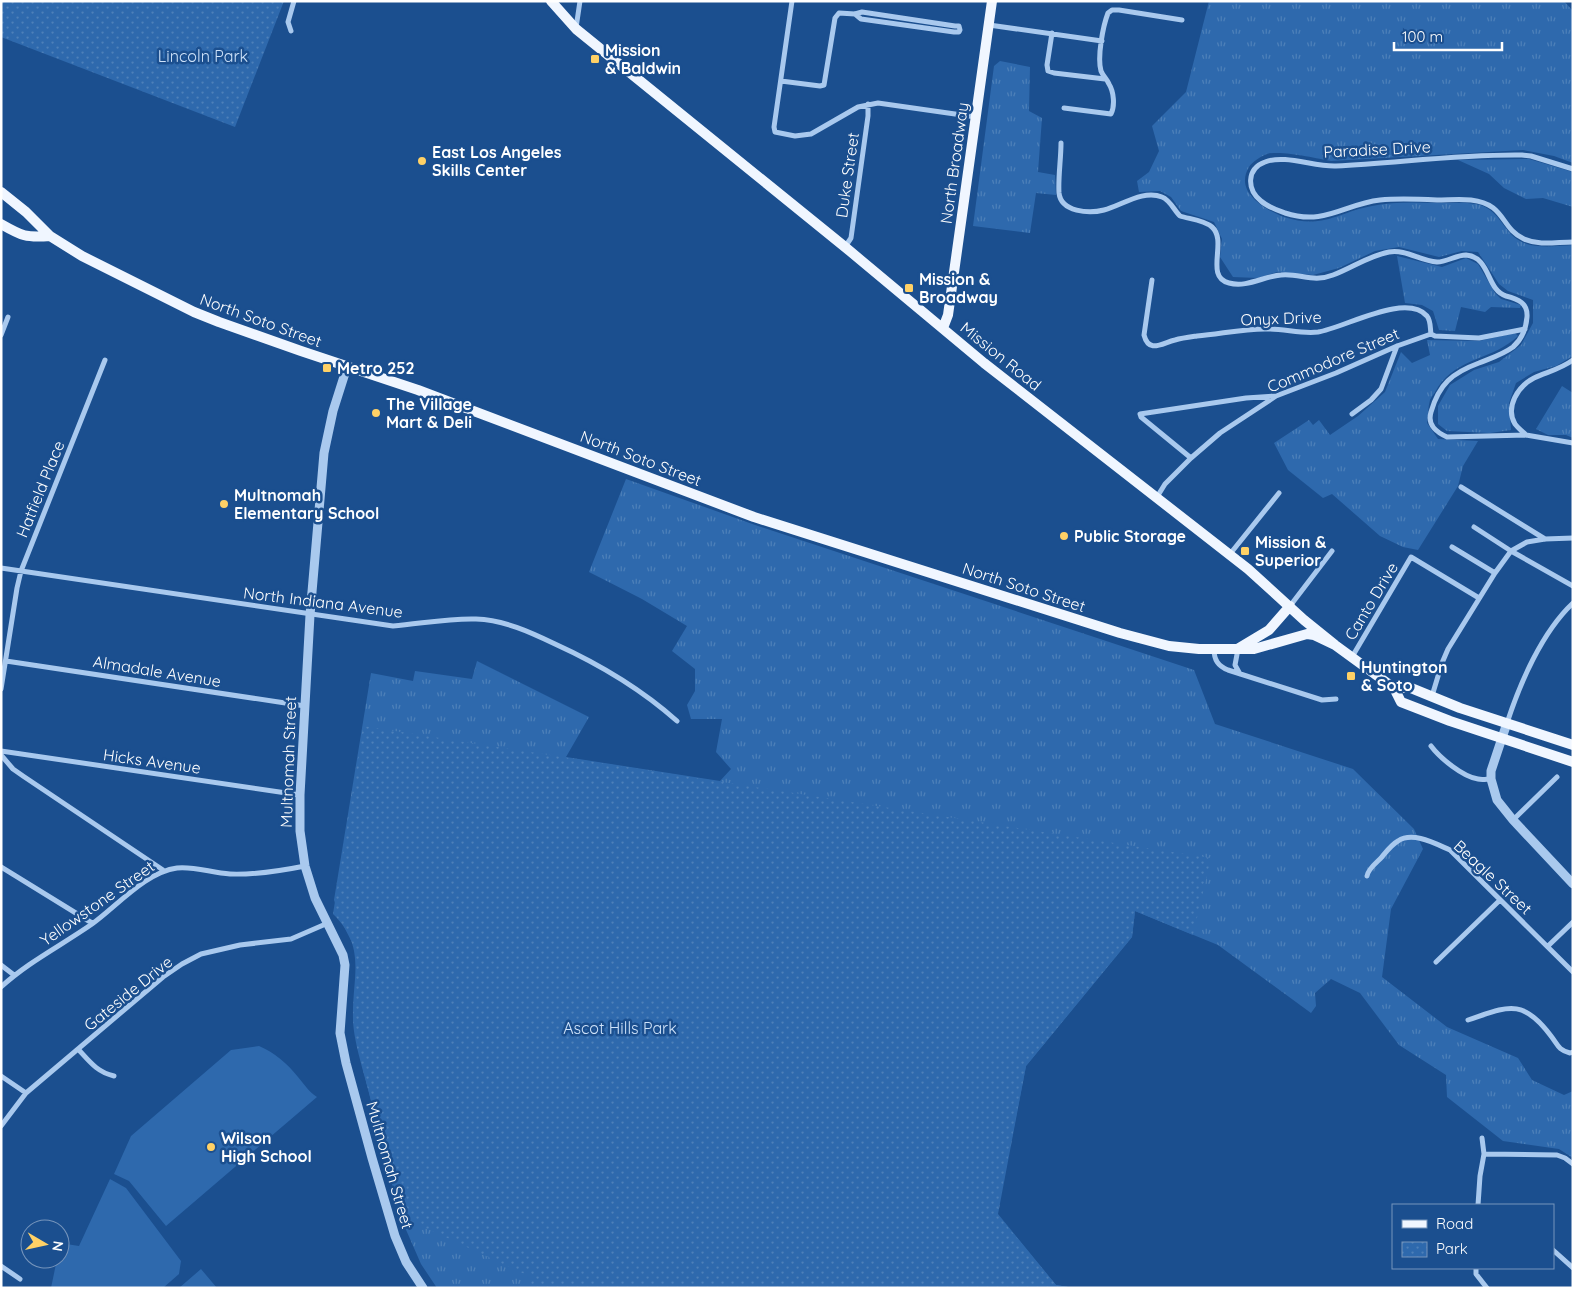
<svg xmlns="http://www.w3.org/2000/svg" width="1574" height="1289" font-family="Quicksand,sans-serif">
  <defs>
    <pattern id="grass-tufts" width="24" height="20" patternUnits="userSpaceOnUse" patternTransform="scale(1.25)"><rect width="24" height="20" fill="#2e69ad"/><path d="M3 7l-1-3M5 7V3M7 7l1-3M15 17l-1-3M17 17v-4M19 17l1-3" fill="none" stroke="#4d80b9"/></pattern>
    <pattern id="park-dots" width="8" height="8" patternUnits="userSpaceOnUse" patternTransform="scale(1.25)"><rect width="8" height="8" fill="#2e69ad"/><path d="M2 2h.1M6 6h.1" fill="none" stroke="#4d80b9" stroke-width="1.8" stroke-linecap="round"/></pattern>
  </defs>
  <rect width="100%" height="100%" fill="#1b4f8f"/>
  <path fill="url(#grass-tufts)" d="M1209,1H1564L1573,11V163L1554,156L1523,150L1331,161C1316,158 1281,150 1267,154C1261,156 1252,162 1249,167C1234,192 1264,209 1284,217C1323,230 1338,212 1372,206C1396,201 1420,203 1444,203C1454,203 1465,202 1475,204C1499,207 1502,231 1520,241C1533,249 1558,246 1573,245V356L1556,366L1534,372L1516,383L1509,403L1511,430L1490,433L1447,431L1438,424V406L1450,385L1474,370L1499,362L1521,345L1533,323V300L1508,291L1499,284L1478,252L1462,251L1439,257L1399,247L1375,251L1339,268L1313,275L1277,272L1258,278L1233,277L1220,257L1222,239L1214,222L1181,211L1171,197L1160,191L1139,192L1137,181L1149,172L1159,151L1152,126L1186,92Z
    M1000,61L1030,67L1029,111L1042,118L1038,172L1055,175L1056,195L1036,193L1030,233L973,226L994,66Z
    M1529,159L1573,172V207L1543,198L1526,199L1504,188L1489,174L1458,160Z
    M1397,256L1442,267L1466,258L1478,264L1495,293L1501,299L1521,305L1520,308L1491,307L1485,312L1461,307L1455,331L1439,330L1433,311L1422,305L1405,303Z
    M1515,333L1518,336C1493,360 1458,357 1438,387C1436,391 1432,396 1430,400C1428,407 1428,416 1427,423L1438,439L1478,441L1463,466L1458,486L1418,550L1403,547L1380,536L1332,494L1323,498L1288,470L1274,443L1309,420L1313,425L1319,420L1330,435L1358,416L1385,392L1401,352L1412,363L1430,355L1427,340L1479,341Z
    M1562,386L1573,393V438L1566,435H1548L1536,429Z
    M626,479L758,526L1194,670L1215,724L1353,769L1414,829L1423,849L1391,909L1382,977L1447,1027L1518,1058L1532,1080L1564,1095L1573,1091V1158L1559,1149L1503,1141L1447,1097L1446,1075L1399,1045L1360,993L1331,979L1315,993L1316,1006L1311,1013L1218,945L1135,911L1132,937L1026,1066L998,1214L1056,1285L1074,1288H437L421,1264L400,1216L361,1061L353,1020L357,963L355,948L341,921L334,900L371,673L413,681L415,671L472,679L477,661L589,717L566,757L720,781L731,769L716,752L722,719H691L687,705L695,691V669L672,651L687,626L642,599L589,572Z"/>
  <path fill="url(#park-dots)" d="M1,1H284L235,127L1,37Z
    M363,726L1211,858L1193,935L1135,911L1132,937L1026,1066L997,1214L1056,1285L1074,1288H529L533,1278L400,1216C390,1174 379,1132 368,1089C363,1069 353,1039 353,1018C352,977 367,947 333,914Z"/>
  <path fill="#2e69ad" d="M259,1046C275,1053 287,1063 298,1077C305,1085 308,1091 317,1097L166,1226L129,1181L114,1174L131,1136L231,1050Z
    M110,1179L126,1188L181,1261L179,1274L163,1288H51L57,1259H60V1243L79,1246Z
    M201,1269L217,1288H179Z"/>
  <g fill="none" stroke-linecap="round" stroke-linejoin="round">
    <path stroke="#a9c9ee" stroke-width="5" d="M792,1L774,127L775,132L795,136L811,134L858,107L878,103L976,117
      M989,25L1102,41
      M576,28L580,1
      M291,31L288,22L294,1
      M1052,33L1047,65L1048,71L1054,73L1105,79
      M781,81L820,86L824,85L835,18L839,13L855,14L862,12L955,26H959L960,30L959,32H954L861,19L855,14
      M1064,108L1111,114C1115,106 1114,92 1109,84C1107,79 1103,76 1101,71C1097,57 1103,26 1108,13L1112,10H1119L1182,20
      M1061,143C1061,159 1058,177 1059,193C1061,212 1089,214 1104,210C1121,206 1143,189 1162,197C1170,200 1174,210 1180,216C1189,219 1204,220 1212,227C1228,241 1204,277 1229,283C1247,288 1264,276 1281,275C1300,273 1313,283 1333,275C1352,268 1368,256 1389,252C1406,249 1420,261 1437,262C1447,262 1456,255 1466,255C1491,257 1486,290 1506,296C1518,299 1528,303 1527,317C1526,329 1521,340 1513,347C1502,355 1491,358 1479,363C1452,373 1439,384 1431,412C1427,425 1436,432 1447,437L1526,435L1573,443
      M1573,169L1531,156L1522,155C1460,154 1398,163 1336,166C1314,167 1285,154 1265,162C1246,169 1247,190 1261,201C1268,207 1277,210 1285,213C1325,226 1344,204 1380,200C1399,198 1418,199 1437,200C1448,200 1460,199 1471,200C1506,204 1500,228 1524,239C1540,246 1556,242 1573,242
      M845,247L851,238L868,116V104
      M1152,280L1144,335C1149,354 1162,343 1175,340C1182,338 1190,337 1197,336C1221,334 1246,328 1269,329C1286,329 1301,334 1318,332C1344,328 1406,292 1427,316C1431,321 1430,328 1431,334
      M1,335L8,317
      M1352,414L1371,400L1381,389L1397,346
      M1526,435C1523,432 1518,428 1515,424C1505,407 1518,386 1534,378C1547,372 1561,369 1573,360
      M1191,458L1141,417L1140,414L1246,398L1275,396
      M1461,487L1545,539
      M1157,497L1165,484L1191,458L1220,433L1276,396L1336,373L1397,346L1431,334L1435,336L1479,338L1525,329
      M1474,527L1511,551L1573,586
      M1452,547L1495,573
      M1230,554L1279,493
      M1,568L393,626C420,624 448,618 476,619C504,620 530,632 555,644C599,664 641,689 677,721
      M1290,606L1332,551
      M1214,649C1214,660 1218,666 1228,670L1322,700L1336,699
      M1238,649L1235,665L1240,674
      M1352,657L1411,557L1479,598
      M6,661L305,706
      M1,689L17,588L21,571L105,360
      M1432,696L1442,663L1448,649L1495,573L1511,551L1527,542L1545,539L1573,538
      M1507,723C1520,683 1542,632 1573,603
      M1431,746C1440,758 1463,777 1478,779C1482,780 1487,779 1491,779
      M1,751L300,795
      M1,755L13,769L23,776L163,870
      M1513,820L1557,777
      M1,867L92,923
      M1367,876C1368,869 1376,863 1381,858C1386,852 1391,845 1398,841C1413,831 1436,844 1450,850L1573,972
      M1548,946L1573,922
      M1436,962L1500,900
      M1,965L14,975
      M1,987C28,962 62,945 92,924C117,906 146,872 177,868C194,866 212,873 230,874C256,875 280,871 305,866
      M1468,1020C1507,1007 1522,997 1551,1036C1558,1045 1558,1050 1570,1053L1573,1052
      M78,1049C90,1062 97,1072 114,1076
      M1,1076L26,1093
      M1,1126L26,1093L163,977L182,964L201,954L240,945L291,939L328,923
      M1482,1138L1484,1154L1557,1155L1565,1158L1573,1164
      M1478,1205L1480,1176L1484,1154
      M1553,1250L1573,1268
      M1,1266L20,1279
      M1476,1268V1274L1487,1288"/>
    <path stroke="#a9c9ee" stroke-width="9" d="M347,367L333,411L324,453L310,615L300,795V831L305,866L315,898L343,955L345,965L340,1033L346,1063L372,1158L395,1236L406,1262L423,1288
      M1507,723L1491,771V779L1497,800L1513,820L1573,884"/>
    <path stroke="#f0f6ff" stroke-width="10" d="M551,1L576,29L845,247L984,363L1248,569L1304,620L1335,645L1394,688L1401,702L1450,721L1573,762
      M1,192L26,212L50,236L82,256L194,312L219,322L301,351L418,390L754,517L1120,633L1169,646L1199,649H1254L1307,634L1314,635L1335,645
      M1,224C22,236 26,238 50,236
      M943,328L948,315L992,1
      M1239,648L1269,630L1290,606
      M1394,688H1411L1460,708L1573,745"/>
  </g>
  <g fill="#ffd166" stroke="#1b4f8f" stroke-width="2">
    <rect x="590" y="54" width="10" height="10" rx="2.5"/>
    <circle cx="422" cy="161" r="5"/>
    <rect x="904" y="283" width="10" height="10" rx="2.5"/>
    <rect x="322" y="363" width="10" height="10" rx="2.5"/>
    <circle cx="376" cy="413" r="5"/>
    <circle cx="224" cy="504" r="5"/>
    <circle cx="1064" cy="536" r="5"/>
    <rect x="1240" y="546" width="10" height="10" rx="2.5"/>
    <rect x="1346" y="671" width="10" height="10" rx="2.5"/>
    <circle cx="211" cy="1147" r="5"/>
  </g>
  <g text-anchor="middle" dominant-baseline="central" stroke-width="5" stroke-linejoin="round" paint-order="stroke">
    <g font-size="16" font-weight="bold" fill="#fff" stroke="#1b4f8f" text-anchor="start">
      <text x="605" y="50">Mission<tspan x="605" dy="18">&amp; Baldwin</tspan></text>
      <text x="432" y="152">East Los Angeles<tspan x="432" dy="18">Skills Center</tspan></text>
      <text x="919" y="279">Mission &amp;<tspan x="919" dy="18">Broadway</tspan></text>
      <text x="337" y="368">Metro 252</text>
      <text x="386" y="404">The Village<tspan x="386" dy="18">Mart &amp; Deli</tspan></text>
      <text x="234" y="495">Multnomah<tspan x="234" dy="18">Elementary School</tspan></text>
      <text x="1074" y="536">Public Storage</text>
      <text x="1255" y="542">Mission &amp;<tspan x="1255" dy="18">Superior</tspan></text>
      <text x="1361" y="667">Huntington<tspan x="1361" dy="18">&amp; Soto</tspan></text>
      <text x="221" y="1138">Wilson<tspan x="221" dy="18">High School</tspan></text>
    </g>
    <g font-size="16" fill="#cfe3fa" stroke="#1b4f8f">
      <text x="203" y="56">Lincoln Park</text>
      <text x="620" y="1028">Ascot Hills Park</text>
    </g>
    <g font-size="16" fill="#fff" stroke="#1b4f8f">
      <text transform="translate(1377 149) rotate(-3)">Paradise Drive</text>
      <text transform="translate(954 163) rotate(-82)">North Broadway</text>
      <text transform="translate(847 175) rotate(-82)">Duke Street</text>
      <text transform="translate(1281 318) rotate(-2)">Onyx Drive</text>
      <text transform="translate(261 320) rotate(20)">North Soto Street</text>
      <text transform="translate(1001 356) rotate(39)">Mission Road</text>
      <text transform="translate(1333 360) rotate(-23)">Commodore Street</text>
      <text transform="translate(641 458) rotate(21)">North Soto Street</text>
      <text transform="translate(40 489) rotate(-68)">Hatfield Place</text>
      <text transform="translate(1024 587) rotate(18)">North Soto Street</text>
      <text transform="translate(1371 601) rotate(-59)">Canto Drive</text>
      <text transform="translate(323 602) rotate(7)">North Indiana Avenue</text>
      <text transform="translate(157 671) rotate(9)">Almadale Avenue</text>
      <text transform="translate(152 761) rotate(8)">Hicks Avenue</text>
      <text transform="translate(288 762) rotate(-88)">Multnomah Street</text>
      <text transform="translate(1493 877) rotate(43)">Beagle Street</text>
      <text transform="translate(97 903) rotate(-35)">Yellowstone Street</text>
      <text transform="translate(128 993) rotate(-39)">Gateside Drive</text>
      <text transform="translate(390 1165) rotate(74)">Multnomah Street</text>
    </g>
  </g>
  <rect width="1574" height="1289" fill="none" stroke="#ffffff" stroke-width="5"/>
  <rect x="1392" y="1204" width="162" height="65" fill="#1b4f8f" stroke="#7695bc"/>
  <rect x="1402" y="1220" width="25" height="8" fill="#f0f6ff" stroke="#7695bc"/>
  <text x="1436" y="1229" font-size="15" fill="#ffffff">Road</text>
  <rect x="1402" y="1242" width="25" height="15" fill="url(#park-dots)" stroke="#7695bc"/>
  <text x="1436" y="1254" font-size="15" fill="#ffffff">Park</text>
  <g transform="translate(45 1244) rotate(99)"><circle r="24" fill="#1b4f8f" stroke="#7695bc"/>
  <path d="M0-4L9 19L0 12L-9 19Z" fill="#ffd166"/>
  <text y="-8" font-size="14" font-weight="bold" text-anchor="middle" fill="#ffffff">N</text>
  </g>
  <path d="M1394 42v8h108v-8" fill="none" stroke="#ffffff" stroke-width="2.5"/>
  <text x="1402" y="42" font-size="15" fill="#ffffff" stroke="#1b4f8f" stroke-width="4" paint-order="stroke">100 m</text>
</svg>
